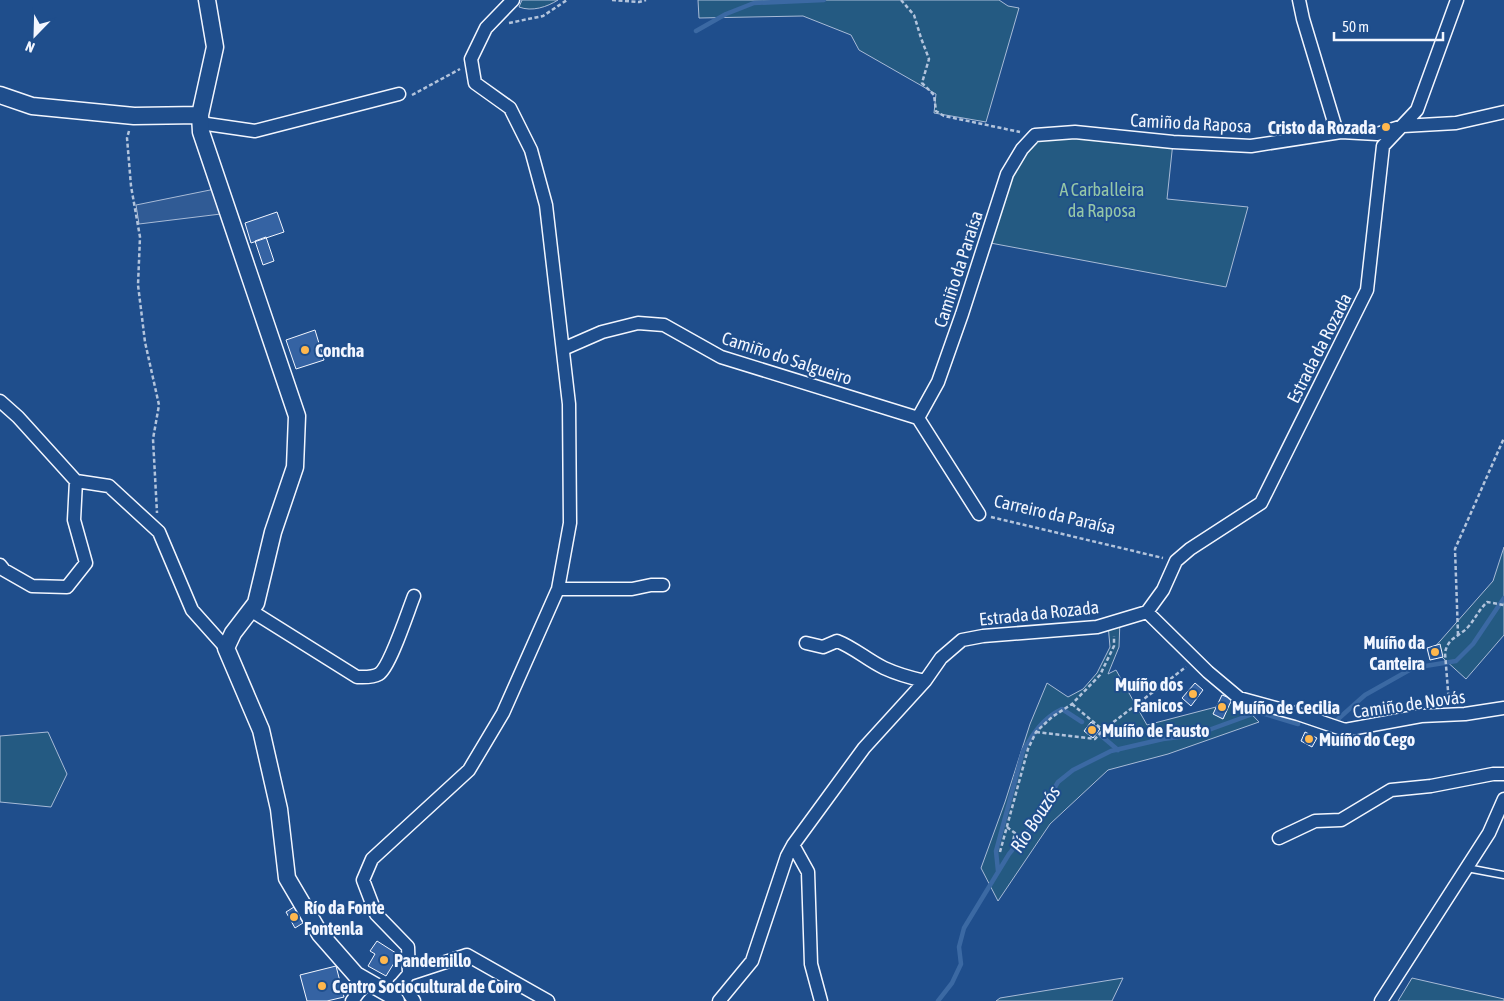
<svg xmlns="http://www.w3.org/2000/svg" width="1504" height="1001" font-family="'Asap Condensed',sans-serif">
  <rect width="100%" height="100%" fill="#1f4e8c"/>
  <path fill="#245a82" stroke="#a8bbd7" d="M522,0H558C547,7 532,12 519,7Z
    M698,0H999L1008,6L1019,8L986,122L934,113L936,94L859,50L851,35L803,16L699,18Z
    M1035,135L1173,142L1167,199L1248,207L1226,287L985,242L1007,174Z
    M1504,547V635L1466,679L1433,649L1493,581Z
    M1120,620L1119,647L1108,674L1116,670L1147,725L1239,701L1259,722L1168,754L1108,770L1050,824L998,901L981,868L1005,802L1030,724L1047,683L1068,697L1083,689L1097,673L1110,647L1108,624Z
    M48,732L67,774L51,807L0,802V736Z
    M1123,978L1112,1001H996L1000,998Z
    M1412,978L1504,999V1001H1398Z"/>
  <path fill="#305b95" stroke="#a8bbd7" d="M220,188L229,213L139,224L136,205Z"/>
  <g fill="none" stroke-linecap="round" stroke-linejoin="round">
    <path stroke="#3b69a3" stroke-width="4.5" d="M696,31L726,14L754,3L824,0
      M1337,720L1365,695L1413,668L1456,661L1473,644L1504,598
      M1098,733L1118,750
      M998,871L996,851L1023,751C1033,733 1043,718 1062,709L1082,722
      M938,1001L952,983L961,964L959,947L964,928L1009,854L1031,827L1058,782L1073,770L1111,751L1163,739L1195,735L1258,712L1298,724"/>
  </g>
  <path fill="#3563a3" stroke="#f2f6ff" d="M277,212L284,232L251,243L245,223Z
    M266,237L274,261L263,265L255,241Z
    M315,330L324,360L296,369L286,340Z
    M1440,644L1443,657L1430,660L1427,648Z
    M1195,683L1203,690L1191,706L1182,698Z
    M1222,695L1232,699L1223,719L1213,714Z
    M1091,722L1100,729L1093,738L1084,731Z
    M1305,732L1317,738L1312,747L1301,741Z
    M294,907L303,923L295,928L286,912Z
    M377,941L399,955L386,976L368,966L375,954L370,951Z
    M336,966L344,997L327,1001H307L300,975Z"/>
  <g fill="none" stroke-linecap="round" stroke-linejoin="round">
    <g stroke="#f2f6ff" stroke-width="9">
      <path id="service" d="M1467,868L1504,875"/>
    </g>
    <g stroke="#f2f6ff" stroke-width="15">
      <path id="minor" d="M1299,0L1303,19L1337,132
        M200,123L255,131L399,94
        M563,349L602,332L638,323L664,325L721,357L918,418
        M0,401L18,417L76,481L109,486L159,532L192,610L226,648
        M918,418L938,382L962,314L1007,174L1022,149L1035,135L1075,132L1173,142L1251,146L1341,132L1377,134L1403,126L1456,123L1504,112
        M918,418L979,514
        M0,565L4,570L32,586L67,587L86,563L74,520L76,481
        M558,589H632L651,585H663
        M250,610L357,677C364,677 372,678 379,674C390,667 408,611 414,596
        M1147,612L1208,672L1239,698L1298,714L1345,730L1421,716L1465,714L1504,708
        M806,643L823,647L837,641C855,648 867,660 884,668C897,674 911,678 925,681
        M1279,838L1315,821L1341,820L1391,790L1431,786L1493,774H1504
        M793,845L808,872L811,964L821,1001
        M409,974L408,947L376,914L363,880L372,859L469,770L503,713L558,589L570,523L569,404L546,205L531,150L510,108L475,83L471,59L486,28L513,0
        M399,985L406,989L414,1001
        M391,995L409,974L467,955L548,1001
        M352,1001L358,993L368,982
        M719,1001L752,961L787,856L793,845L864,748L925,681L941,658L962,640L983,636L1097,627L1147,612L1163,590L1176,561L1190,549L1261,503L1367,290L1383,146L1417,110L1457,0
        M1381,1001L1489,833L1504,799"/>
    </g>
    <g stroke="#f2f6ff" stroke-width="19">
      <path id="tertiary" d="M207,0L215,47L200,115L201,132L297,416L295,467L273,532L256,603L233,633L226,648L261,730L279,809L287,878L320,934L356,975L391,995L396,1001
        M0,95L32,106L134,116L200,115"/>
    </g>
    <path stroke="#b3c4dc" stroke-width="2.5" stroke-dasharray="4 2.5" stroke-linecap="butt" d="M612,0L639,2L646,0
      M901,0L914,15L921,38L929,59L922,83L934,95L936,111L944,116L1020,132
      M509,23L543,16L567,0
      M412,95L460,69
      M129,131L127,138L131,186L140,237L138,285L145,342L159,405L153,439L157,513
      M991,517L1163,558
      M1458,635L1455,549L1504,438
      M1449,703L1445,653C1448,637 1458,638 1468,627C1475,619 1479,610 1487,602L1504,605
      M1072,704L1103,730
      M1036,732L1095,739L1103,730L1186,667
      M1007,827L1015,833L1013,841
      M1000,852L1028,749L1036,732L1052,717L1072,704L1100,675L1114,646V636"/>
    <use href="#service" stroke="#1f4e8c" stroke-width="6"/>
    <use href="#minor" stroke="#1f4e8c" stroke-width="12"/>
    <use href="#tertiary" stroke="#1f4e8c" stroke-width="16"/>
  </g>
  <g fill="#ffb74d" stroke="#1f4e8c" stroke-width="2">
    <circle cx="1386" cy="127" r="5"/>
    <circle cx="305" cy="350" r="5"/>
    <circle cx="1435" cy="652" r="5"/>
    <circle cx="1193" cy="694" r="5"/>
    <circle cx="1222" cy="707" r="5"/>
    <circle cx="1092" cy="730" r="5"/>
    <circle cx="1309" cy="739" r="5"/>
    <circle cx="294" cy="917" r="5"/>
    <circle cx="384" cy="960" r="5"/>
    <circle cx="322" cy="986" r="5"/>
  </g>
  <g text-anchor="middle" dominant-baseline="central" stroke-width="4" stroke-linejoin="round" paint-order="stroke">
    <g font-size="18" fill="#f2f6ff" stroke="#1f4e8c">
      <text transform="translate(1191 123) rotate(3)">Camiño da Raposa</text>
      <text transform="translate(958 269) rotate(-72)">Camiño da Paraísa</text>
      <text transform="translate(1319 348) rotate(-63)">Estrada da Rozada</text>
      <text transform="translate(787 358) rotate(18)">Camiño do Salgueiro</text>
      <text transform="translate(1055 514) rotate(13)">Carreiro da Paraísa</text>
      <text transform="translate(1039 613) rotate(-6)">Estrada da Rozada</text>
      <text transform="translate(1409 704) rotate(-8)">Camiño de Novás</text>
    </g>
    <g font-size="18" font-weight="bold" fill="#f2f6ff" stroke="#1f4e8c" text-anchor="start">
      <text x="1376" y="127" text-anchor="end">Cristo da Rozada</text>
      <text x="315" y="350">Concha</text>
      <text x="1425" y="642" text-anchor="end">Muíño da<tspan x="1425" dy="21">Canteira</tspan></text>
      <text x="1183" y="684" text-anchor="end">Muíño dos<tspan x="1183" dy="21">Fanicos</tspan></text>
      <text x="1232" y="707">Muíño de Cecilia</text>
      <text x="1102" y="730">Muíño de Fausto</text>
      <text x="1319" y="739">Muíño do Cego</text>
      <text x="304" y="907">Río da Fonte<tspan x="304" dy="21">Fontenla</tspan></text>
      <text x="394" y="960">Pandemillo</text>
      <text x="332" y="986">Centro Sociocultural de Coiro</text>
    </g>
    <g font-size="18" fill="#97c8a6" stroke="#1f4e8c">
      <text x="1102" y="189">A Carballeira<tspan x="1102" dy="21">da Raposa</tspan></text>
    </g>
    <g font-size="19" font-style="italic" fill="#f2f6ff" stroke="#1f4e8c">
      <text transform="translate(1035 819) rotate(-57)">Río Bouzós</text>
    </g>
  </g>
  <g transform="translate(35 35) rotate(203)" stroke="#1f4e8c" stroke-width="4" paint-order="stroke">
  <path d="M0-4L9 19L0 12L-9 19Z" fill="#f2f6ff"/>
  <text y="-8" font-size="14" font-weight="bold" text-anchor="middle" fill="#f2f6ff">N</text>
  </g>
  <path d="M1334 32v8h109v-8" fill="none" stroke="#f2f6ff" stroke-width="2.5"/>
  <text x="1342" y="32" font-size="15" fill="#f2f6ff" stroke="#1f4e8c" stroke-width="4" paint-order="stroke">50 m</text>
</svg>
